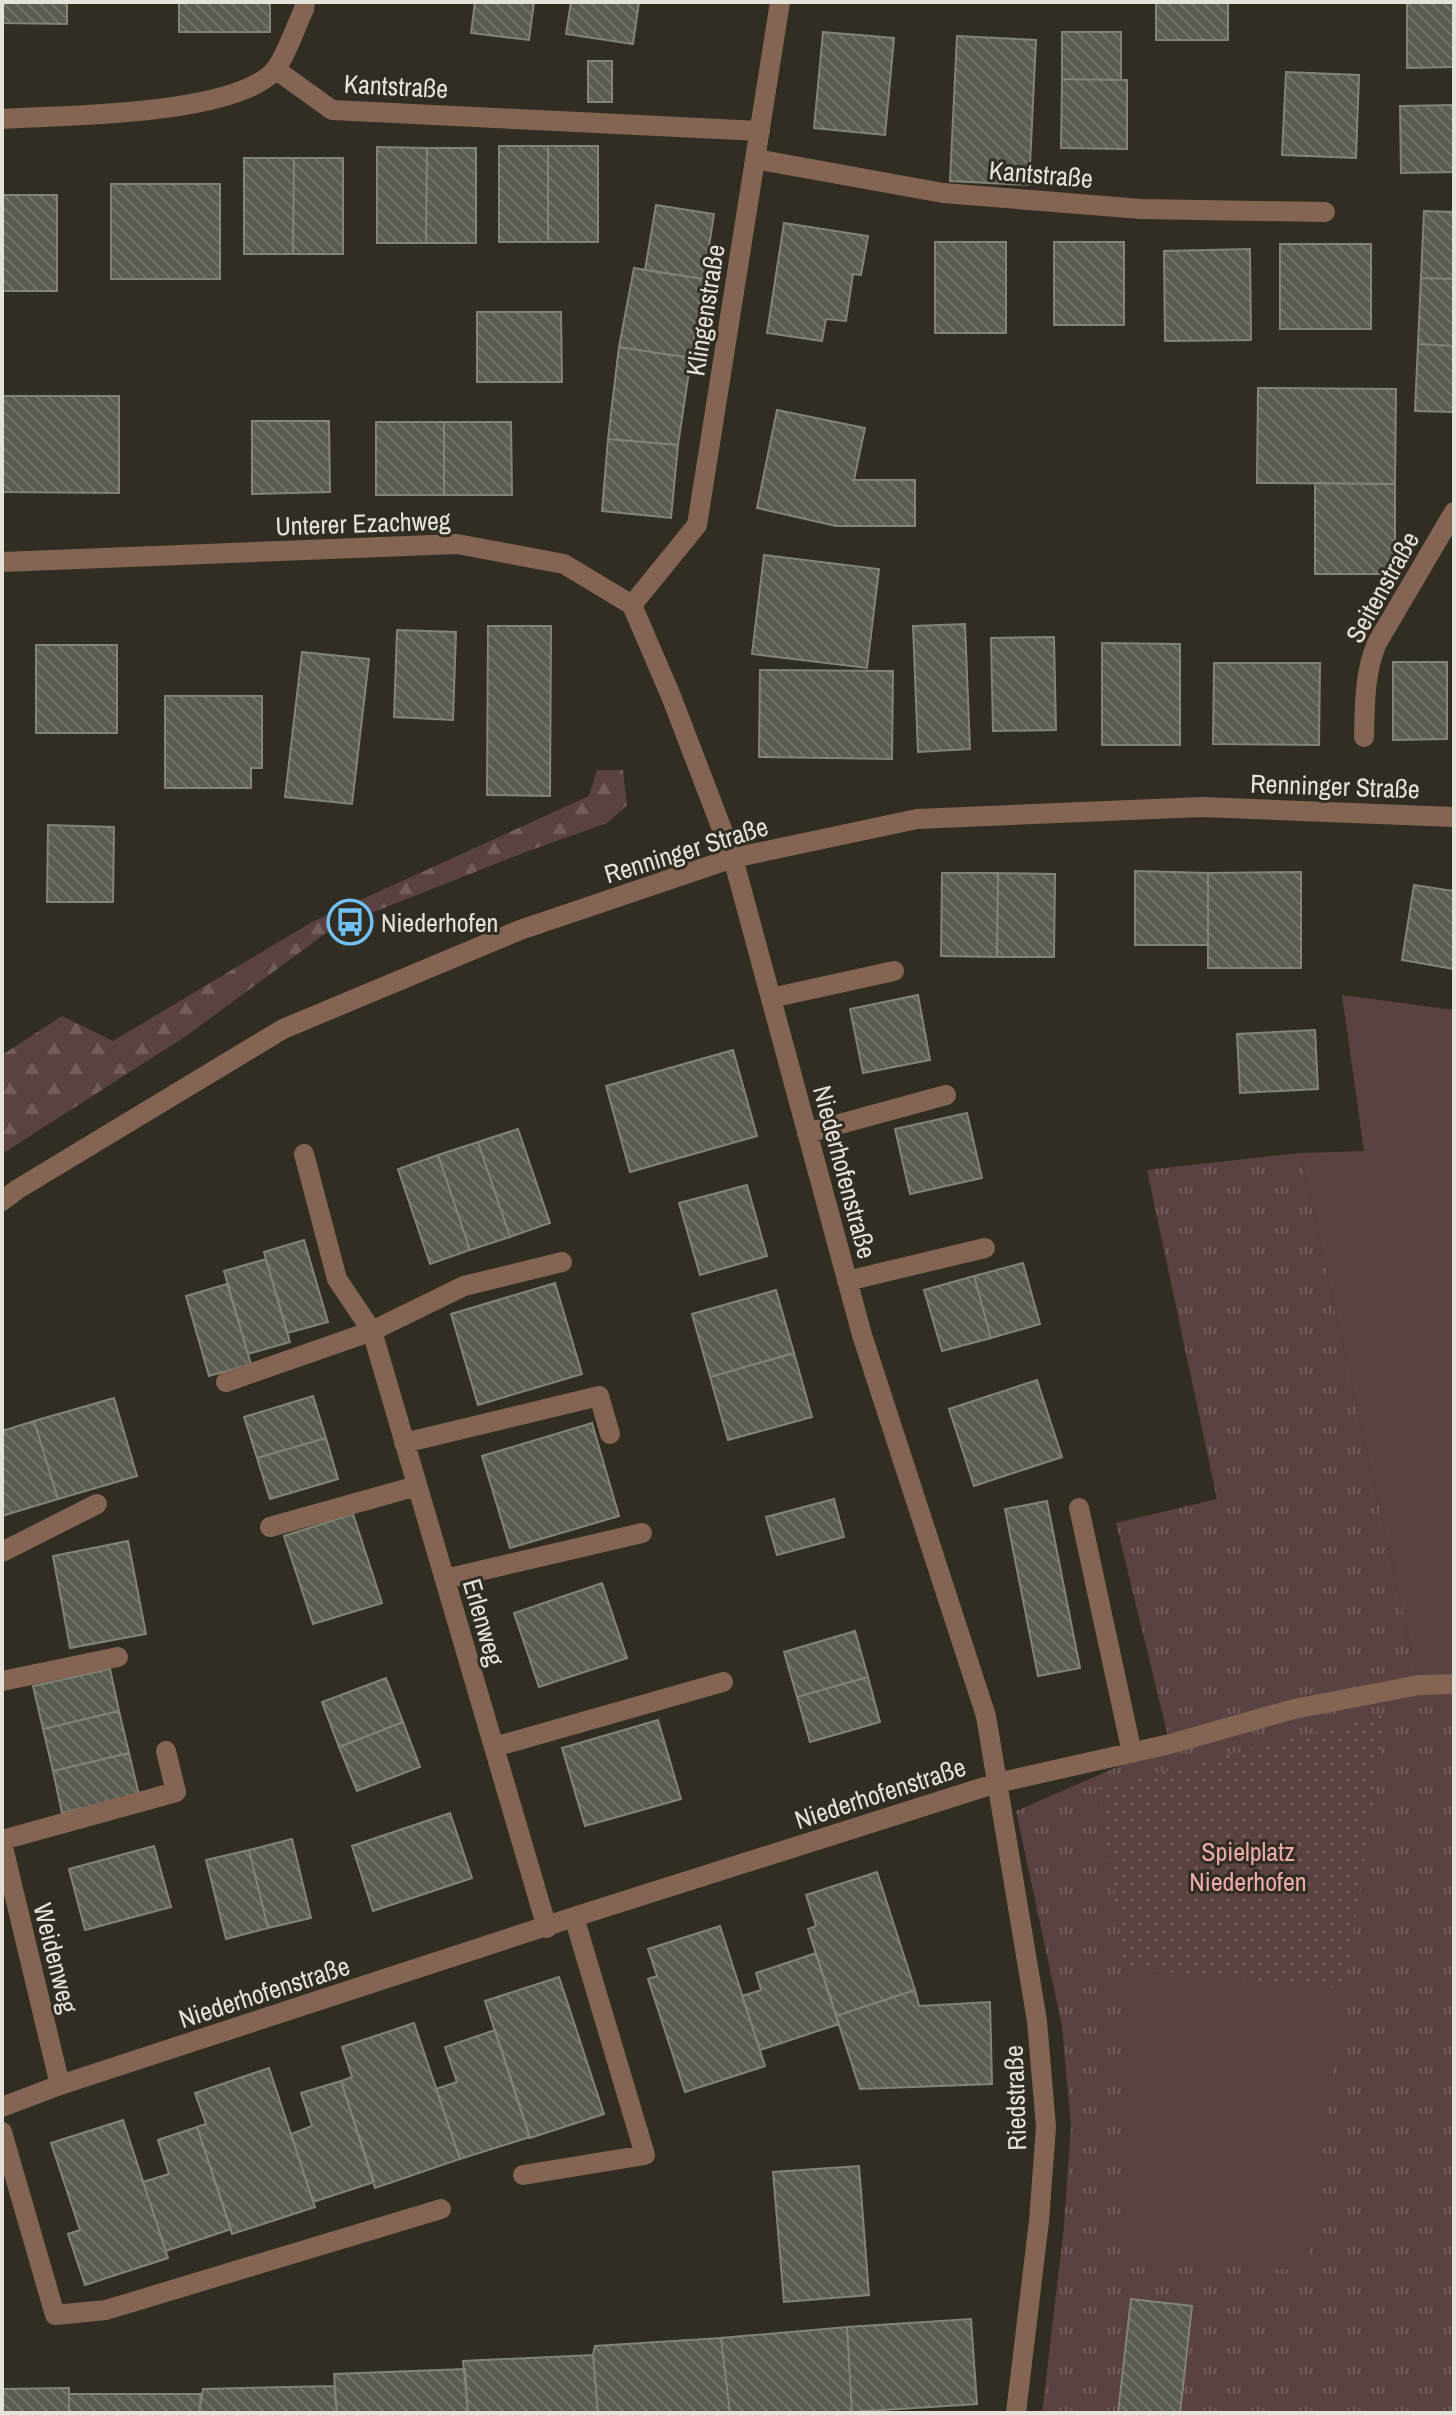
<svg xmlns="http://www.w3.org/2000/svg" width="1456" height="2415" font-family="'Archivo Narrow',sans-serif">
  <defs>
    <pattern id="grass-tufts" width="24" height="20" patternUnits="userSpaceOnUse" patternTransform="scale(2)"><rect width="24" height="20" fill="#5b4242"/><path d="M3 7l-1-3M5 7V3M7 7l1-3M15 17l-1-3M17 17v-4M19 17l1-3" fill="none" stroke="#725d5d"/></pattern>
    <pattern id="forest-firs" width="22" height="20" patternUnits="userSpaceOnUse" patternTransform="scale(2)"><rect width="22" height="20" fill="#5b4242"/><path d="M5 1l3.5 6h-7zM16 11l3.5 6h-7z" fill="#725d5d"/></pattern>
    <pattern id="park-dots" width="8" height="8" patternUnits="userSpaceOnUse" patternTransform="scale(2)"><rect width="8" height="8" fill="#5b4242"/><path d="M2 2h.1M6 6h.1" fill="none" stroke="#725d5d" stroke-width="1.8" stroke-linecap="round"/></pattern>
    <pattern id="building-back-hatch" width="6" height="6" patternUnits="userSpaceOnUse" patternTransform="scale(2)"><rect width="6" height="6" fill="#5b5c51"/><path d="M-1 5l2 2M0 0l6 6M5-1l2 2" fill="none" stroke="#727369"/></pattern>
  </defs>
  <rect width="100%" height="100%" fill="#322d23"/>
  <path fill="url(#grass-tufts)" d="M1300,1153L1419,1685L1454,1684V2413H1042L1064,2226L1071,2126L1062,2026L1016,1811L1170,1744L1116,1523L1217,1499L1147,1170Z"/>
  <path fill="url(#forest-firs)" d="M597,770H623L627,805L607,823L531,850L333,928L186,1036L2,1154V1055L62,1016L113,1041L312,922L589,796Z"/>
  <path fill="url(#park-dots)" d="M1386,1714L1345,1989L1125,1968L1099,1788Z"/>
  <path fill="#5b4242" d="M1342,995L1454,1010V1684L1419,1685L1300,1153L1364,1151Z
    M1125,1968L1345,1989L1305,2271L1120,2257Z"/>
  <path fill="url(#building-back-hatch)" stroke="#828478" stroke-width="2" d="M2,2H67V24L2,23Z
    M179,2H270V32H179Z
    M475,2H534L529,40L471,33Z
    M571,2H639L633,44L566,34Z
    M1156,2H1228V40H1156Z
    M1407,2H1454V67L1407,68Z
    M823,32L894,38L885,135L814,128Z
    M1062,32H1121V80L1062,79Z
    M957,36L1036,40L1029,185L950,181Z
    M588,61H612V102H588Z
    M1286,72L1359,75L1356,158L1282,155Z
    M1062,79L1127,80V149L1061,148Z
    M1454,105V172L1401,173L1400,106Z
    M499,146H548V242H499Z
    M548,146H598V242H548Z
    M377,147L427,148L426,243H377Z
    M427,148H476V243H426Z
    M244,158H294L293,254H244Z
    M294,158H343V254H293Z
    M111,184H220V279H111Z
    M2,195H57V291H2Z
    M656,205L714,214L704,279L645,270Z
    M1424,211L1454,212V279L1421,278Z
    M784,223L868,236L861,275L853,274L846,321L826,319L822,341L767,333Z
    M935,242H1006V333H935Z
    M1054,242H1124V325H1054Z
    M1280,244H1371V329H1280Z
    M1250,249L1251,340L1165,341L1164,251Z
    M634,268L704,279L691,358L619,347Z
    M1421,278L1454,279V346L1418,344Z
    M477,312H561L562,382H477Z
    M1418,344L1454,346V412L1415,411Z
    M619,347L691,358L678,445L608,439Z
    M1258,388L1396,389L1395,484L1257,483Z
    M2,396H119V493L2,492Z
    M777,410L865,428L854,480H915V526H836L757,508Z
    M252,421H329L330,492L252,494Z
    M376,422H444V495H376Z
    M444,422H511L512,495H444Z
    M608,439L678,445L671,518L602,511Z
    M1315,483L1395,484V574H1315Z
    M764,555L879,569L867,668L752,654Z
    M965,624L970,749L918,752L913,626Z
    M488,626H551L550,796L487,795Z
    M397,630L456,632L453,720L394,717Z
    M1054,637L1056,730L993,731L991,638Z
    M1102,643L1180,644V745H1102Z
    M36,645H117V733H36Z
    M302,652L369,659L352,804L285,797Z
    M1393,662H1447V739L1393,740Z
    M1214,663H1320L1319,745L1213,744Z
    M760,670L893,671L892,759L759,757Z
    M165,696H262V768H251V788H165Z
    M48,825L114,827L113,902H47Z
    M1135,871L1208,873V945H1135Z
    M1301,872V968H1208V873Z
    M942,873H998L997,957L941,956Z
    M998,873L1055,874L1054,957H997Z
    M1414,885L1454,891V969L1402,960Z
    M918,995L930,1060L863,1073L850,1009Z
    M1315,1030L1318,1089L1240,1093L1237,1034Z
    M733,1050L757,1136L630,1172L606,1086Z
    M967,1113L982,1178L910,1194L895,1129Z
    M518,1129L550,1223L510,1237L478,1142Z
    M478,1142L510,1237L470,1250L438,1155Z
    M438,1155L470,1250L430,1264L398,1169Z
    M747,1185L767,1256L700,1275L679,1203Z
    M304,1240L328,1322L287,1333L264,1252Z
    M266,1259L290,1342L248,1354L224,1271Z
    M1023,1263L1040,1324L991,1338L974,1276Z
    M974,1276L991,1338L942,1351L924,1290Z
    M555,1283L582,1374L478,1405L451,1314Z
    M227,1284L251,1364L209,1376L186,1296Z
    M776,1290L794,1353L710,1377L692,1314Z
    M794,1353L812,1417L728,1440L710,1377Z
    M1037,1380L1062,1457L974,1486L949,1409Z
    M313,1396L326,1438L257,1458L244,1417Z
    M114,1398L137,1476L58,1499L34,1421Z
    M34,1421L58,1499L2,1516V1431Z
    M592,1423L619,1516L510,1548L482,1456Z
    M326,1438L338,1479L270,1499L257,1458Z
    M834,1499L844,1537L777,1555L766,1517Z
    M1047,1501L1080,1668L1038,1676L1005,1509Z
    M353,1514L382,1603L313,1624L284,1536Z
    M128,1541L146,1634L70,1648L53,1556Z
    M602,1583L627,1658L539,1687L514,1613Z
    M855,1631L868,1677L797,1697L784,1652Z
    M110,1669L119,1711L43,1729L33,1686Z
    M868,1677L880,1722L810,1742L797,1697Z
    M386,1678L403,1722L339,1747L322,1702Z
    M119,1711L129,1753L53,1771L43,1729Z
    M658,1720L681,1799L585,1826L562,1748Z
    M403,1722L420,1767L357,1791L339,1747Z
    M129,1753L139,1795L62,1813L53,1771Z
    M450,1813L472,1878L373,1911L352,1846Z
    M292,1839L311,1918L268,1928L249,1850Z
    M154,1846L171,1907L85,1930L69,1869Z
    M249,1850L268,1928L226,1939L206,1860Z
    M877,1872L915,1990L836,2016L808,1929L816,1926L806,1895Z
    M720,1926L765,2066L685,2092L648,1979L657,1976L648,1949Z
    M816,1953L839,2024L760,2050L742,1996L761,1990L756,1973Z
    M559,1977L604,2114L530,2138L485,2001Z
    M915,1990L919,2006L990,2002L992,2084L860,2089L836,2016Z
    M414,2023L460,2159L375,2188L341,2081L352,2077L342,2047Z
    M495,2030L530,2137L460,2159L436,2089L457,2082L445,2047Z
    M269,2068L315,2207L232,2234L197,2127L206,2124L195,2093Z
    M341,2081L374,2182L313,2202L291,2134L312,2126L301,2093Z
    M123,2120L168,2258L85,2285L68,2234L80,2230L51,2143Z
    M197,2127L231,2229L166,2251L143,2182L169,2174L158,2140Z
    M859,2166L869,2295L784,2302L773,2172Z
    M1131,2299L1192,2306L1180,2413H1118Z
    M971,2319L977,2404L852,2412L847,2327Z
    M847,2327L852,2412L730,2413L721,2338Z
    M721,2338L730,2413H598L593,2355L595,2346Z
    M593,2355L598,2413H468L463,2361Z
    M465,2369L468,2413H337L334,2374Z
    M334,2386L337,2413H199L203,2389Z
    M69,2388V2413H2V2389Z
    M69,2394H201L199,2413H69Z"/>
  <g fill="none" stroke-linecap="round" stroke-linejoin="round">
    <path stroke="#846553" stroke-width="20" d="M275,69L332,110L760,131
      M2,119C64,115 235,116 275,70C286,56 296,26 304,9L305,2
      M755,159L943,193L1141,209L1325,212
      M2,562L457,544L564,564L632,605L671,696L733,858L862,1335L986,1716L1037,2021L1046,2127L1039,2221L1016,2413
      M632,605L697,525L780,2
      M1364,737C1365,704 1364,674 1377,643L1454,512
      M771,998L894,971
      M807,1133L946,1095
      M304,1154L337,1279L372,1331L547,1928
      M2,1201L18,1189L283,1029L520,930L733,858L917,819L1202,807L1454,817
      M847,1281L985,1248
      M226,1382L372,1331L464,1286L562,1262
      M404,1443L599,1396L610,1434
      M1079,1508L1132,1753
      M270,1527L417,1486
      M2,1552L97,1504
      M445,1579L642,1533
      M2,1681L118,1657
      M494,1747L723,1682
      M2,1840L176,1792L166,1751
      M2,1843L60,2085
      M2,2107L60,2085L574,1917L997,1783L1170,1744L1294,1709L1419,1685L1454,1684
      M2,2132L55,2315L106,2310L441,2209
      M523,2175L645,2155L574,1917"/>
  </g>
  <defs>
    <g id="bus-ring" transform="scale(2.3)"><circle r="9.5" fill="#322d23" stroke="#72c1f5" stroke-width="1.5"/><path d="M-5-6H5V4H4V6H2V4H-2V6H-4V4H-5ZM-3.5-4V0h7V-4ZM-3.5 1.2v1.5H-2V1.2ZM2 1.2v1.5H3.5V1.2Z" fill="#72c1f5"/></g>
  </defs>
  <g fill-rule="evenodd">
    <use href="#bus-ring" x="350" y="922"/>
  </g>
  <g text-anchor="middle" dominant-baseline="central" stroke-width="6" stroke-linejoin="round" paint-order="stroke">
    <g font-size="26" fill="#e5e2dc" stroke="#322d23">
      <text transform="translate(396 86) rotate(3)">Kantstraße</text>
      <text transform="translate(1041 174) rotate(5)">Kantstraße</text>
      <text transform="translate(705 310) rotate(-81)">Klingenstraße</text>
      <text transform="translate(363 523) rotate(-2)">Unterer Ezachweg</text>
      <text transform="translate(1382 587) rotate(-61)">Seitenstraße</text>
      <text transform="translate(1335 786) rotate(2)">Renninger Straße</text>
      <text transform="translate(686 850) rotate(-17)">Renninger Straße</text>
      <text transform="translate(845 1172) rotate(75)">Niederhofenstraße</text>
      <text transform="translate(484 1622) rotate(74)">Erlenweg</text>
      <text transform="translate(880 1793) rotate(-18)">Niederhofenstraße</text>
      <text transform="translate(56 1958) rotate(76)">Weidenweg</text>
      <text transform="translate(264 1992) rotate(-18)">Niederhofenstraße</text>
      <text transform="translate(1015 2098) rotate(-92)">Riedstraße</text>
    </g>
    <g font-size="26" fill="#e5e2dc" stroke="#322d23" text-anchor="start">
      <text x="381" y="922">Niederhofen</text>
    </g>
    <g font-size="26" fill="#edabaa" stroke="#322d23">
      <text x="1248" y="1851">Spielplatz<tspan x="1248" dy="30">Niederhofen</tspan></text>
    </g>
  </g>
  <rect width="1456" height="2415" fill="none" stroke="#e5e2dc" stroke-width="8"/>
</svg>
